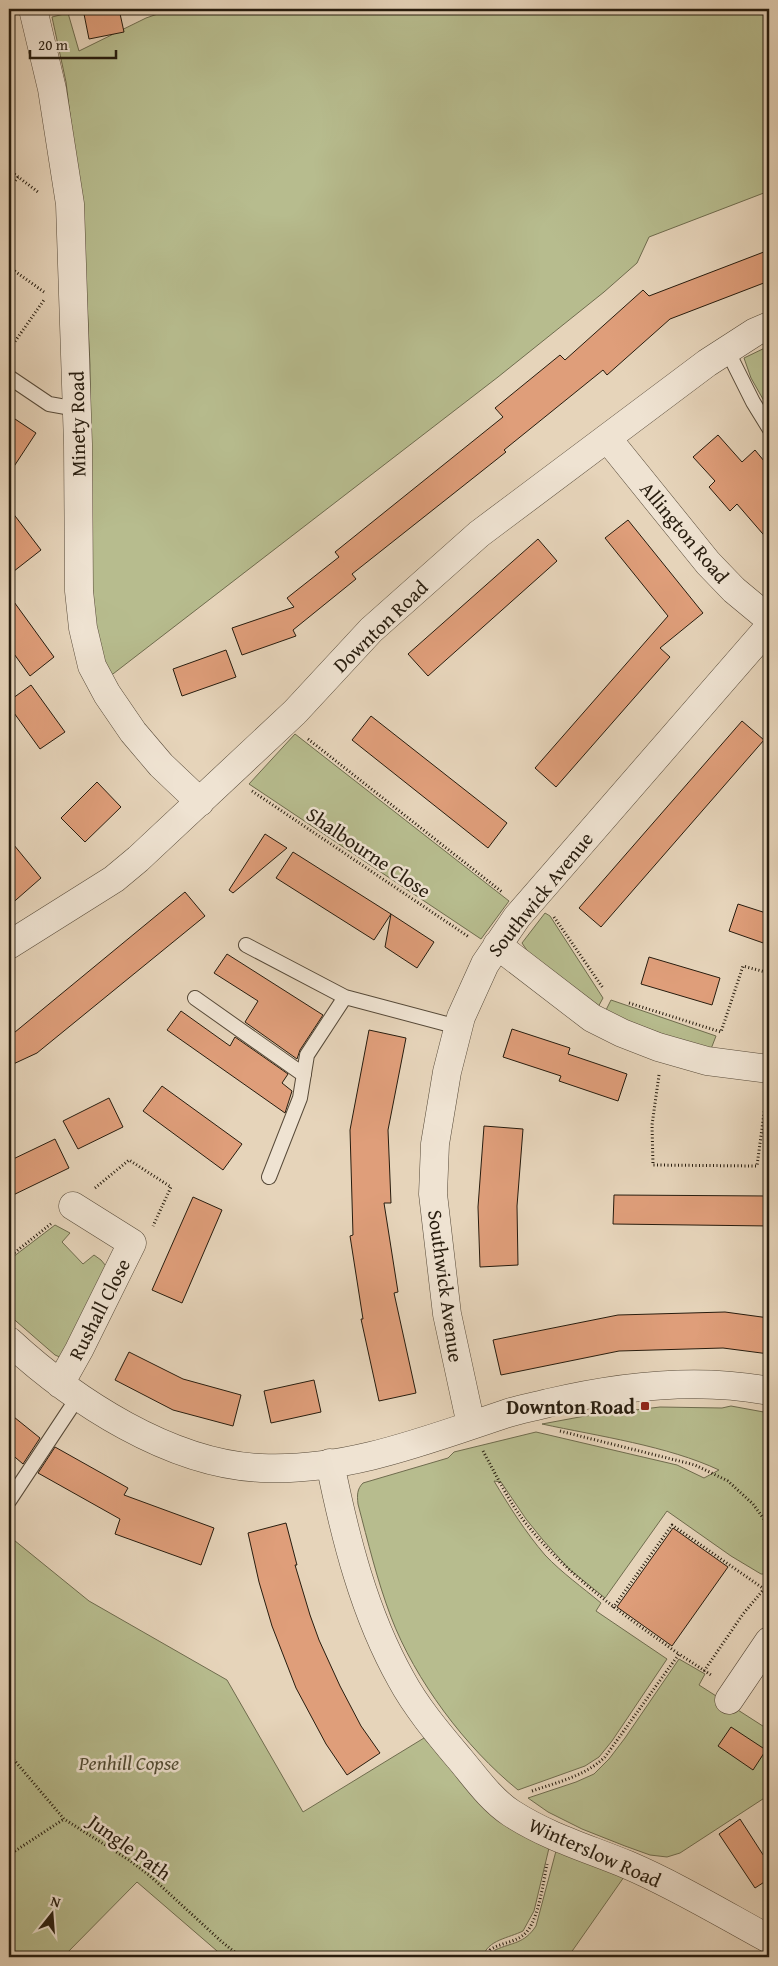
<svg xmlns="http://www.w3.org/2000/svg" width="778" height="1966" font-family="'Gentium Book Plus',serif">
  <rect width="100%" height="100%" fill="#e6d4ba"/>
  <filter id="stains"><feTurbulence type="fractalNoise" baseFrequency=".004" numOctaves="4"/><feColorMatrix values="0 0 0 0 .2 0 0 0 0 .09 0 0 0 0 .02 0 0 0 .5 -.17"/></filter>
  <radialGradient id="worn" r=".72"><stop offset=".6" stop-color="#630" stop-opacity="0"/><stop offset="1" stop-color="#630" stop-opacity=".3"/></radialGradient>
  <path fill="#b7bc8e" stroke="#6f6c4e" d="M172,9H769V191L649,237L637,263L604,292L498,377L109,677L96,641L90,552V365L83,223L66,82L52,17L68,13L79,51L146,18Z
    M769,346V407L768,408L751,378L744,358Z
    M295,734L509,901L481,939L249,784Z
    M545,913L550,916L603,998L597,1009L530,955L522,943Z
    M611,1000L716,1036L711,1049L706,1051L605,1012Z
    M55,1225L70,1233L62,1242L83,1264L94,1255L101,1260L106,1266L62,1358L55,1355L9,1315V1260Z
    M731,1406L769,1413V1574H761L731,1556L667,1511L605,1598L569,1569L543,1540L526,1519L501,1482L494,1481C509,1506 526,1533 545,1555C562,1573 582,1587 601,1603L596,1611L667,1659L612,1741L599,1757L585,1766L518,1790C465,1747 415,1680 391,1617C377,1580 368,1542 358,1504C357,1495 357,1489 363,1483L448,1458L454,1452L536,1432L677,1465L704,1478L719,1470C668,1446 598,1436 542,1424L585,1416L660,1407L722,1408Z
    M9,1536L89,1601L227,1680L303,1812L424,1738L482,1804L549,1848L534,1911L523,1931C509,1938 487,1940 483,1957H224L137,1882L63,1957H9Z
    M679,1659L705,1674L699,1685L769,1730V1795L680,1853L667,1857L650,1855L625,1846L582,1829L548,1812L528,1798L576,1782L594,1774L609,1759L625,1738Z
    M556,1851L624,1877L568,1957H493L495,1950C513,1942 524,1944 536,1926Z"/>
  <path fill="#df9e7a" stroke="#271c0e" d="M83,9H119L124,32L89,39Z
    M769,250V281L670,319L607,375L603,370L504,450L506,452L352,574L356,579L293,630L296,636L242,655L232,628L294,607L287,598L339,557L335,552L503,417L495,408L560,355L565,360L643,290L649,296Z
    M9,415L36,433L9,474Z
    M718,435L742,462L755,450L769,467V541L737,504L730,511L709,487L715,481L693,457Z
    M9,508L41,550L9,575Z
    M628,520L703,613L660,648L670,657L556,787L535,768L668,616L605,538Z
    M538,539L557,561L428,676L408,654Z
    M9,595L54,657L30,676L9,647Z
    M226,650L236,677L182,696L173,669Z
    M31,685L65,732L40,749L9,706V701Z
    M371,716L507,823L488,848L352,740Z
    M742,721L764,740L601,927L579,908Z
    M97,782L121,807L85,842L61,818Z
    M265,834L287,848L233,893L229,890Z
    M9,839L41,878L9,906Z
    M293,852L391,914L374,940L276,878Z
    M185,892L205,916L37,1053L9,1066V1037Z
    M738,904L769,914V945L729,931Z
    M391,914L434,942L417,968L385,947Z
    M227,954L323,1015L300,1050L297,1059L245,1022L258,1001L214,973Z
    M649,957L720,978L712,1005L641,984Z
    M181,1011L230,1046L235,1037L288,1074L282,1083L292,1091L285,1113L167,1030Z
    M512,1029L570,1048L568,1054L627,1074L618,1101L559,1081L561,1076L503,1057Z
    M369,1030L406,1038L388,1130L391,1203H384L398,1292L394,1293L416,1393L379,1401L361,1319H363L350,1236L353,1235L350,1130Z
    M162,1086L242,1144L223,1170L143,1111Z
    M109,1098L123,1127L78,1149L63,1121Z
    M484,1126L523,1129L517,1206L518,1265L480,1267L478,1207Z
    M55,1139L69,1168L9,1197V1161Z
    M614,1195L769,1196V1226L613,1224Z
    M193,1197L222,1210L182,1303L152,1290Z
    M725,1312L769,1318V1354L723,1348L619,1351L501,1375L493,1340L618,1315Z
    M129,1352L183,1379L241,1395L233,1426L173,1410L115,1380Z
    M314,1380L321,1412L271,1423L264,1391Z
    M9,1413L40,1438L23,1464L9,1452Z
    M55,1447L128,1488L124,1495L214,1528L201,1565L115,1534L120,1519L38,1473Z
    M286,1523L297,1565H295L310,1615L319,1640L340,1686L361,1726L380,1753L347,1775L326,1744L296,1688L272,1626L259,1582L248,1533Z
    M673,1528L728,1567L672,1646L617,1607Z
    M731,1727L766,1750L753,1770L718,1746Z
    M740,1819L769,1864V1879L755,1888L719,1834Z"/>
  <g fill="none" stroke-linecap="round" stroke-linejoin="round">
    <g stroke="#574a39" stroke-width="16">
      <path id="lane" d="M727,350L753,402L769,428
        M9,377L49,404L77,409
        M246,945L345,997L458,1027
        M195,998L304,1075
        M269,1177L300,1098L307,1055L345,997
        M9,1501L78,1397"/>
    </g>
    <g stroke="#574a39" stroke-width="29">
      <path id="street" d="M33,9L52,89L70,204L78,444L79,591L83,628L92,666L107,694L133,732L161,765L200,802
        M607,438L708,563L734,590L769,619
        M9,945L114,879L138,859L295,712L371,630L479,534L707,363L755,332L769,326
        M497,945L592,1018L622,1033L658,1047L707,1061L769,1069
        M9,1341C74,1401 170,1464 261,1468C346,1472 427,1440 505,1414C519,1409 534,1407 548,1403C620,1386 697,1377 769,1391
        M60,1384L79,1350L132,1243L73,1206
        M471,1425L447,1314L433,1194L435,1144L447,1072L461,1017L485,964L517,917L769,627
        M330,1463C345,1537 364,1613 401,1679C416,1707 438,1733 459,1758C475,1777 490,1799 511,1813C550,1838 587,1848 628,1865C677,1886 723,1914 769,1939
        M729,1700L769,1641"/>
    </g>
    <path stroke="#271c0e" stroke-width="3" stroke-dasharray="1 2.5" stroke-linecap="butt" d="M9,170L38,192
      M9,189L18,177
      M9,267L44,292
      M9,350L44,300
      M308,739L502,892
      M252,791L469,937
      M554,917L603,988
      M629,1003L721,1032L743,966L769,973
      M659,1075L652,1125L653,1165L757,1166L766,1098
      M95,1188L129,1160L171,1187L153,1226
      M9,1257L52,1223
      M560,1431L695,1465L728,1481L753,1504L769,1526
      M483,1451C495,1473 506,1496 521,1517C564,1574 621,1613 679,1654
      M613,1608L672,1525L764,1589L769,1584
      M704,1671L743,1614L764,1589
      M9,1754L64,1819L129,1860L149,1875L222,1942L241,1957
      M532,1791C558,1782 585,1776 605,1757L679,1654L711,1675
      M9,1855L64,1819
      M489,1957L490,1950C500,1943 512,1943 522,1936C538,1926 543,1883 547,1864"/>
    <use href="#lane" stroke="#efe3d2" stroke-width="14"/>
    <use href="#street" stroke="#efe3d2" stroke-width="28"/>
  </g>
  <rect fill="#8f2418" stroke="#efe3d2" stroke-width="2" x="640" y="1401" width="10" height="10" rx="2.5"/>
  <g text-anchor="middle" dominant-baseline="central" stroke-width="5" stroke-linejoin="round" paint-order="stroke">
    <g font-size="20" fill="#271c0e" stroke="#efe3d2">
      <text transform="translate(77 424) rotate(-91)">Minety Road</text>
      <text transform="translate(685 532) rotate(50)">Allington Road</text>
      <text transform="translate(380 626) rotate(-44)">Downton Road</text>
      <text transform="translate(369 852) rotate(34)">Shalbourne Close</text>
      <text transform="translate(540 894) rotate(-51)">Southwick Avenue</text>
      <text transform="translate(446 1286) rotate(82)">Southwick Avenue</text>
      <text transform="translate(99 1309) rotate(-63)">Rushall Close</text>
      <text transform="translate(130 1847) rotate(36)">Jungle Path</text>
      <text transform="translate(595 1852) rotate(24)">Winterslow Road</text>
    </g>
    <g font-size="20" font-weight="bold" fill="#271c0e" stroke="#efe3d2" text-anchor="end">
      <text x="635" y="1406">Downton Road</text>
    </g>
    <g font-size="20" font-style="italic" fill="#524c34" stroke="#efe3d2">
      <text x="129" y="1762">Penhill Copse</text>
    </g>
  </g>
  <rect width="778" height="1966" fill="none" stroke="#e6d4ba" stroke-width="30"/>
  <rect x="10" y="10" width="758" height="1946" fill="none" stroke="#271c0e" stroke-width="2.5"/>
  <rect x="15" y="15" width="748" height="1936" fill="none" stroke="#271c0e"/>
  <g transform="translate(52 1914) rotate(17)" stroke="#efe3d2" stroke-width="4" paint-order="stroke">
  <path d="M0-4L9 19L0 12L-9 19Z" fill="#271c0e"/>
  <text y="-8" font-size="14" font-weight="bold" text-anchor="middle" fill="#271c0e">N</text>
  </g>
  <path d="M30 50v8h86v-8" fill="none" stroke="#271c0e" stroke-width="2.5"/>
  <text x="38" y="50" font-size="15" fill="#271c0e" stroke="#efe3d2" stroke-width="4" paint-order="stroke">20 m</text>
  <rect width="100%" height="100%" filter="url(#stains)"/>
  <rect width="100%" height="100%" fill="url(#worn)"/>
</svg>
